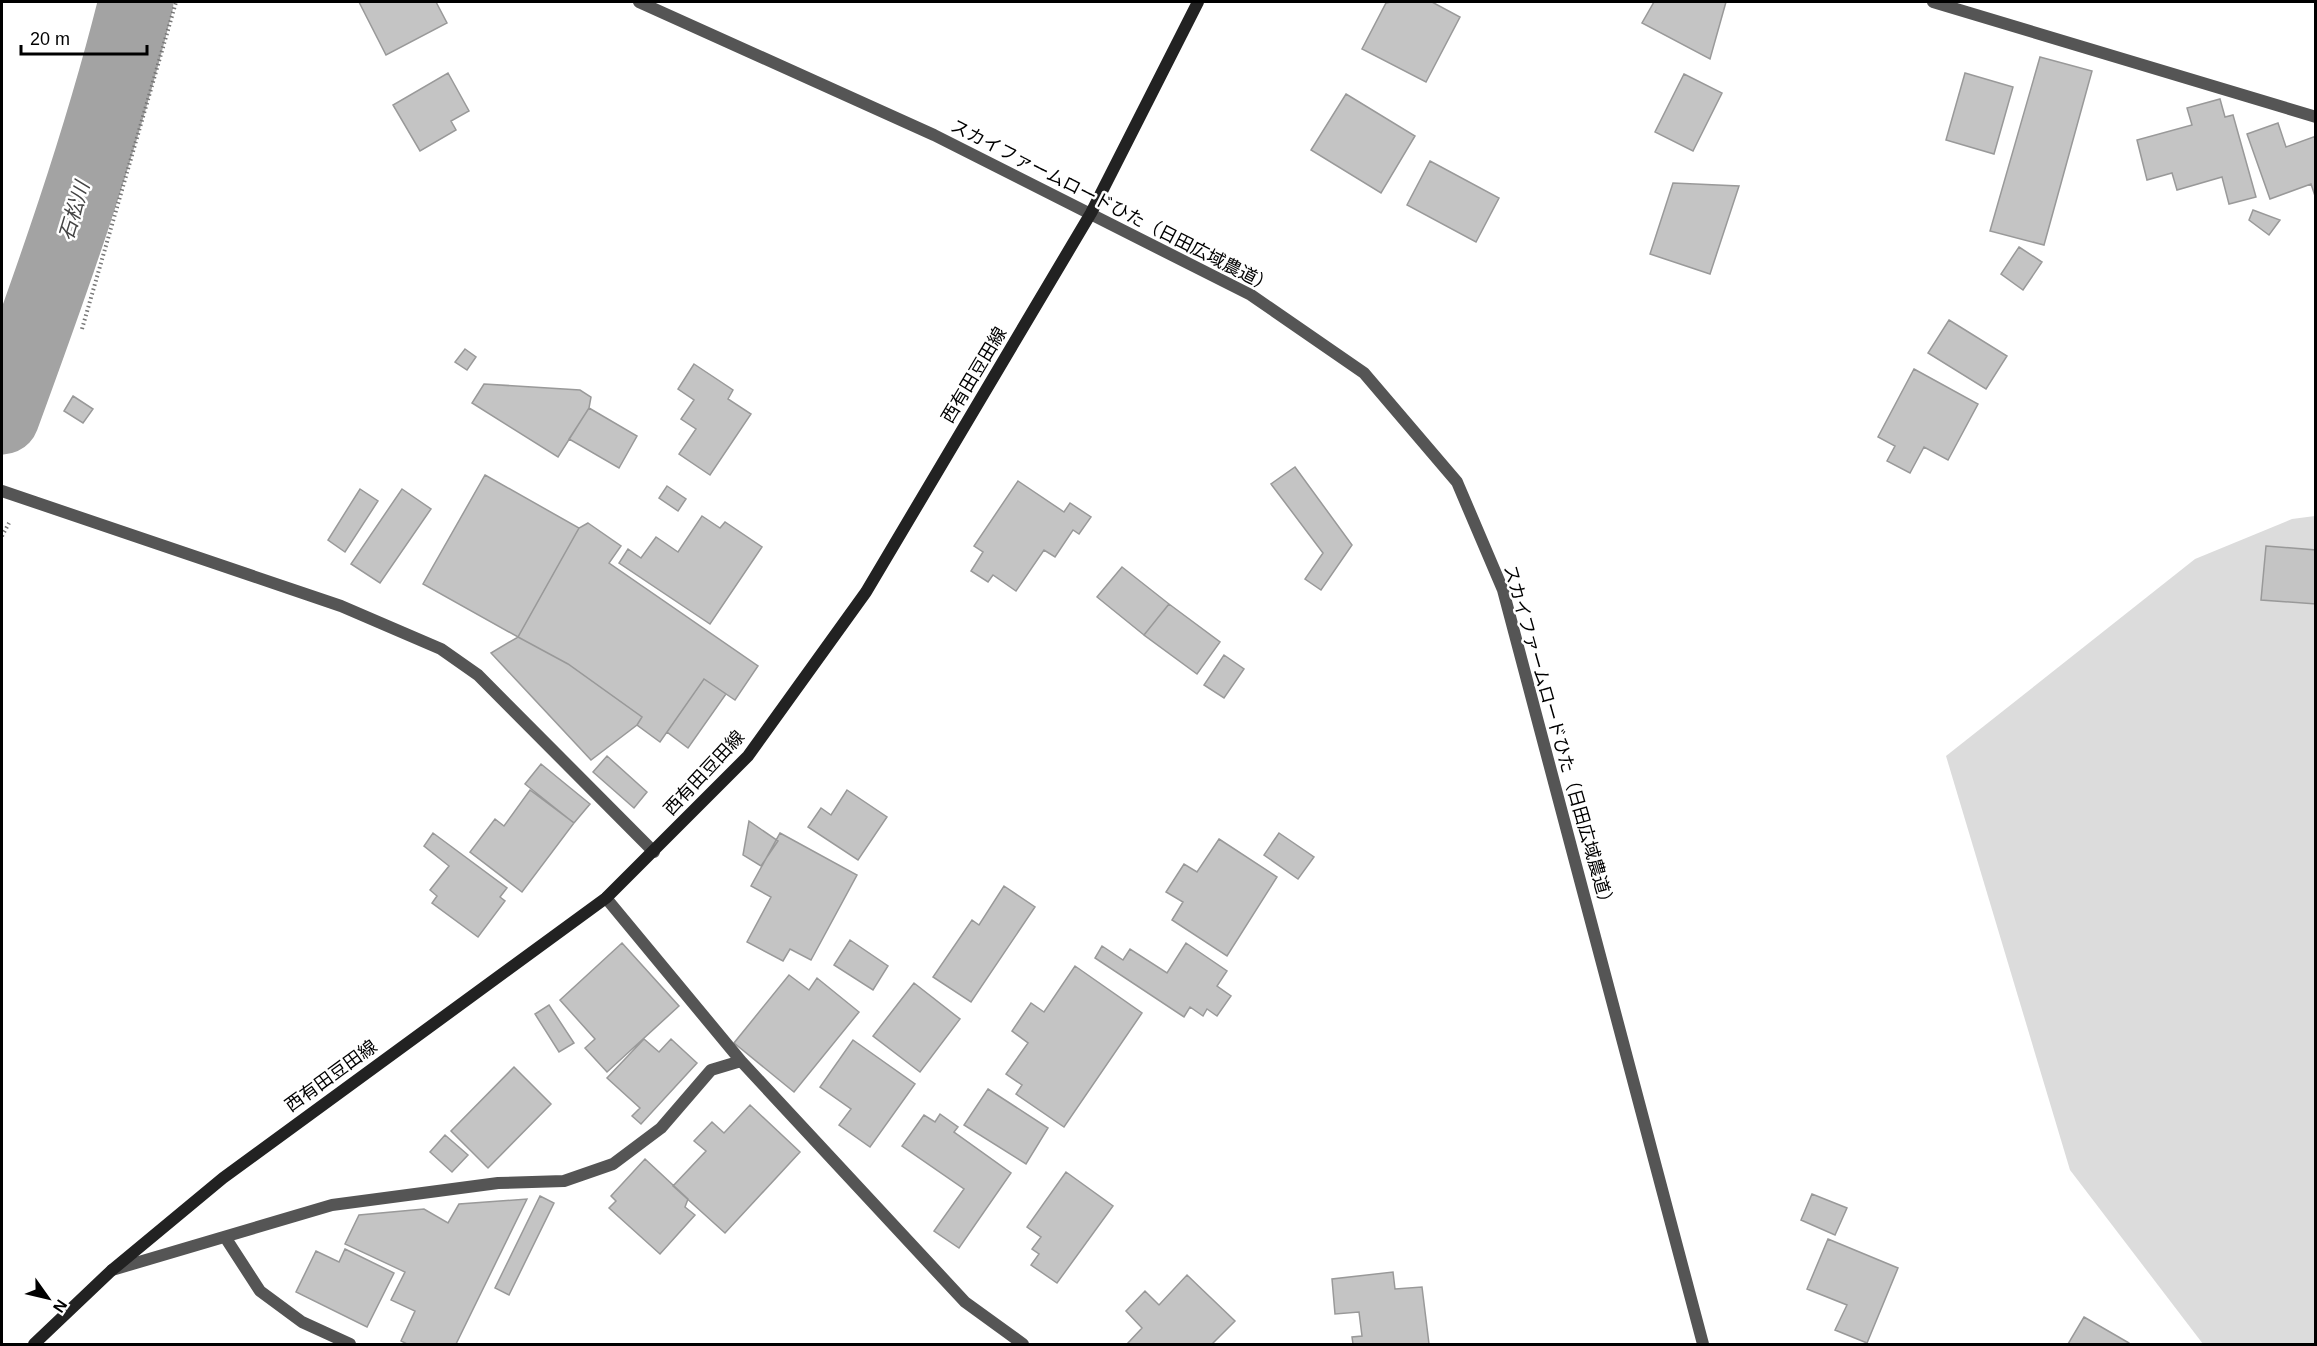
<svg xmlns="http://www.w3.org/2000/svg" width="2317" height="1346" font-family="Helvetica,'Noto Sans JP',sans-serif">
  <rect width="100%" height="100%" fill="#fff"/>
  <path fill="#dcdcdc" d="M2315,516V1344H2203L2070,1170L1946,756L2195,559L2292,519Z"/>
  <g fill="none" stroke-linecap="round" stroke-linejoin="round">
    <path stroke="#a3a3a3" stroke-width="75" d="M2,417C52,281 101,143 136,2"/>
  </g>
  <path fill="#c4c4c4" stroke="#999" stroke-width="1.5" d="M359,2H436L447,23L386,55Z
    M1391,2H1432L1460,17L1426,82L1362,49L1386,3Z
    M1654,2H1726L1710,59L1642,23Z
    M2040,57L2092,71L2044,245L1990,231Z
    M448,73L469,111L451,121L456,130L420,151L393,105Z
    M1965,73L2013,87L1994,154L1946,140Z
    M1684,74L1722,93L1693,151L1655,132Z
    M1346,94L1415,136L1381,193L1311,150Z
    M2220,99L2225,117L2233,115L2256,197L2229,204L2222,177L2177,190L2172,173L2147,180L2137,140L2192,125L2187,108Z
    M2278,123L2286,147L2316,136V199L2311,184L2270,199L2247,134Z
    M1430,161L1499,198L1476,242L1407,205Z
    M1673,183L1739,186L1710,274L1650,254Z
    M2253,210L2280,220L2269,235L2249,220Z
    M2019,247L2042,262L2023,290L2001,274Z
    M1949,320L2007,356L1986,389L1928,353Z
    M465,349L476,357L467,370L455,362Z
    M694,364L733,390L728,399L751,414L710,475L679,454L696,429L681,419L694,400L678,389Z
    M1914,369L1978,404L1948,460L1924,447L1910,473L1887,461L1895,446L1878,437Z
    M484,384L580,390L591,397L589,408L558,457L472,403Z
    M73,396L93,409L83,423L64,411Z
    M589,408L637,436L619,468L569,439Z
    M1295,467L1352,545L1321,590L1305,579L1323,553L1271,484Z
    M485,475L579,528L518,637L423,584Z
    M1018,481L1064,512L1070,503L1091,517L1079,534L1073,530L1055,557L1044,550L1016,591L993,575L988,582L971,571L983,552L974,546Z
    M667,486L686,499L678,511L659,498Z
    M360,489L378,501L345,552L328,540Z
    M402,489L431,509L380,583L351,564Z
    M702,516L720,528L725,522L762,547L710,624L619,563L628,549L641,558L656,537L678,552Z
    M588,523L621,546L609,563L758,666L735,700L704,679L660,742L637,725L642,717L568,664L518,637L579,528Z
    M2266,546L2316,550V604L2261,600Z
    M1122,567L1169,604L1144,635L1097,597Z
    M1169,604L1220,642L1197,674L1144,635Z
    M518,637L568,664L642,717L637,725L591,760L491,653Z
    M1224,655L1244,669L1224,698L1204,685Z
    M704,679L726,694L688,748L667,732Z
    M607,756L647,792L634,808L593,772Z
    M541,764L590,804L574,823L525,784Z
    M530,790L574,823L522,892L470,852L495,819L504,826Z
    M847,790L887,817L858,860L808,827L821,808L831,815Z
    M749,821L778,841L761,866L743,855Z
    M433,833L507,888L500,897L505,901L478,937L432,903L437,896L430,890L449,866L424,846Z
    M780,833L857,875L811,960L790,949L783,961L747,942L771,897L751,886Z
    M1279,833L1314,857L1298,879L1264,855Z
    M1219,839L1277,877L1227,956L1172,920L1183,902L1166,892L1184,864L1197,872Z
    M1004,886L1035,907L971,1002L933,977L972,920L979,925Z
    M850,940L888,966L873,990L834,965Z
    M622,943L679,1006L607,1072L585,1048L595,1039L560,1000Z
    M1186,943L1227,971L1217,986L1231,996L1217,1016L1207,1009L1203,1016L1190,1007L1184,1017L1095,958L1102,946L1123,960L1130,949L1167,973Z
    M1075,966L1142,1013L1064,1127L1016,1094L1022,1085L1006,1074L1028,1043L1012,1031L1031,1003L1044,1012Z
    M789,975L809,990L817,978L859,1012L794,1092L734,1043Z
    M914,983L960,1019L920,1072L873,1036Z
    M549,1005L574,1043L559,1052L535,1014Z
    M644,1039L659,1052L671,1039L697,1063L641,1124L632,1116L640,1108L607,1078Z
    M853,1040L915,1084L870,1147L839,1125L851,1109L820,1087Z
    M514,1067L551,1104L488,1168L451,1131Z
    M988,1089L1048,1128L1026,1164L964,1125Z
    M750,1105L800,1152L725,1233L673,1186L706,1151L694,1141L712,1122L724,1133Z
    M940,1114L958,1127L954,1132L1011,1173L959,1248L934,1231L964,1189L902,1146L924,1115L935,1122Z
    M445,1135L468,1155L452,1172L430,1152Z
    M645,1159L688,1199L685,1207L695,1215L660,1254L609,1208L616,1201L611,1196Z
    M1066,1172L1113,1206L1057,1283L1031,1265L1039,1254L1032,1249L1041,1237L1027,1227Z
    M1812,1194L1847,1208L1835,1235L1801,1220Z
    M540,1196L554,1203L509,1295L495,1288Z
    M527,1199L456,1344H407L401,1341L415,1311L391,1300L405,1272L345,1244L359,1215L424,1209L448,1223L459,1204Z
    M1828,1239L1898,1268L1867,1343L1835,1330L1847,1305L1807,1289Z
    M345,1249L394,1273L367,1327L296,1292L316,1251L339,1262Z
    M1393,1272L1395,1289L1422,1287L1429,1344H1353L1352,1337L1362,1336L1359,1312L1335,1314L1332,1279Z
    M1187,1275L1235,1321L1212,1344H1127L1142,1328L1126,1311L1145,1291L1159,1305Z
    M2084,1317L2129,1343V1344H2068Z"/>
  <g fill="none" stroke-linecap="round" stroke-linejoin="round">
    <path stroke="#777" stroke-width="4" stroke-dasharray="1.5 3" stroke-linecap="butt" d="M82,329L176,2
      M2,536L9,523"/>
    <path stroke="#555" stroke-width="12" d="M1933,2L2316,117
      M2,491L341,606L441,649L478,675L654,852
      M606,898L741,1061L965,1302L1023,1344
      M225,1237L260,1291L302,1322L350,1344
      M112,1270L332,1205L498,1183L564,1181L613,1164L661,1128L711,1070L741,1061"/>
    <path stroke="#555" stroke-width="12" d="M639,2L934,135L1251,295L1364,373L1457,482L1503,590L1703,1344"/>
    <path stroke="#222" stroke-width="12" d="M34,1344L112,1270L223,1178L606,898L748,756L866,592L1091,213L1198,2"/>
  </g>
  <g text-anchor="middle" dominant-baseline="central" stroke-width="5" stroke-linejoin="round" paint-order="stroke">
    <g font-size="18" fill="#000" stroke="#fff">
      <text transform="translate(1112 206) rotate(27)">スカイファームロードひた（日田広域農道）</text>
      <text transform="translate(974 375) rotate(-59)">西有田豆田線</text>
      <text transform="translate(1559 738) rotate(74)">スカイファームロードひた（日田広域農道）</text>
      <text transform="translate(704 773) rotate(-47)">西有田豆田線</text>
      <text transform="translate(331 1076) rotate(-36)">西有田豆田線</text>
    </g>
    <g font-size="20" font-style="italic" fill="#444" stroke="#fff">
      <text transform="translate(74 211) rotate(-73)">石松川</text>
    </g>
  </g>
  <rect width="2317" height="1346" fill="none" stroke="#000000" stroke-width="6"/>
  <g transform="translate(48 1298) rotate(124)" stroke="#ffffff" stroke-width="4.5" paint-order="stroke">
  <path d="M0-4.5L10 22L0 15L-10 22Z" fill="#000000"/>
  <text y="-9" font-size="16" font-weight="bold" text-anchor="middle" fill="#000000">N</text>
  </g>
  <path d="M21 45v9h126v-9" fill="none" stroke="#000000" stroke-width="3"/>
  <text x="30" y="45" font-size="18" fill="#000000" stroke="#ffffff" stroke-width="4.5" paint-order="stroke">20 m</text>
</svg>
